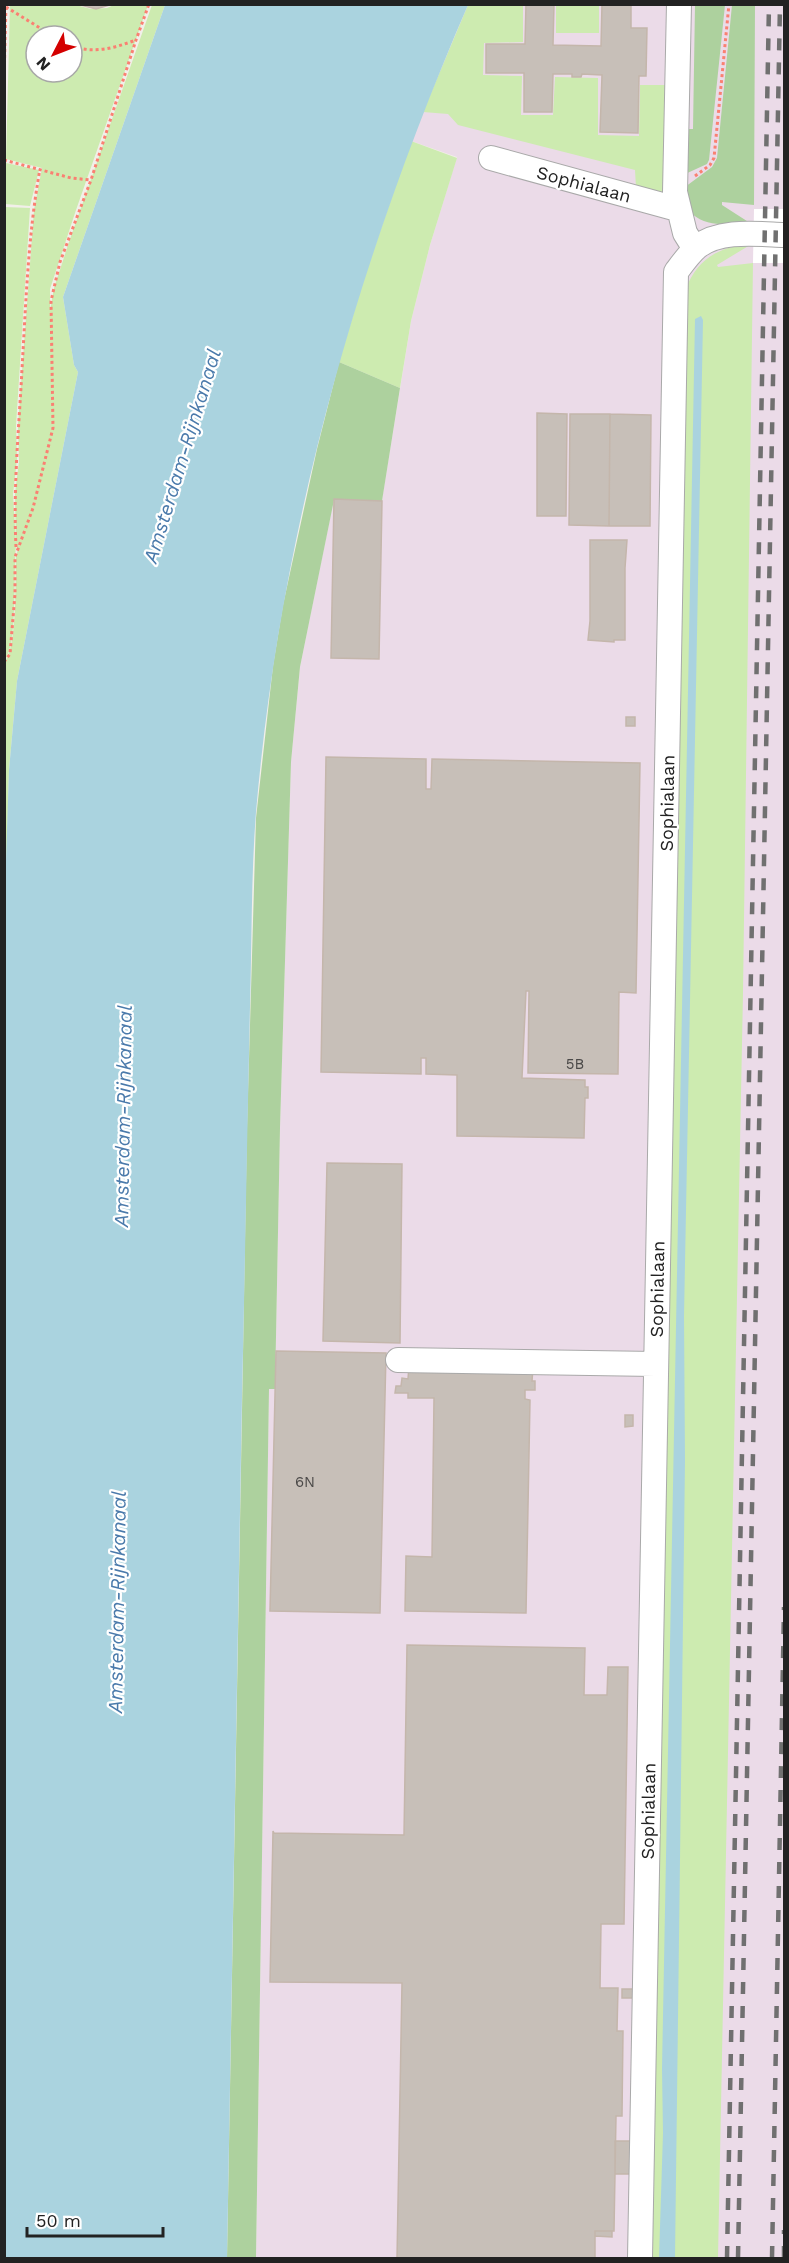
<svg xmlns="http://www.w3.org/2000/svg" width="789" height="2263" font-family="'Work Sans',sans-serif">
  <rect width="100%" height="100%" fill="#f2efe9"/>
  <path fill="#ebdbe8" d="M468,5H784V2258H256L269,1389L275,1388L280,1128L291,762L300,667L334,499L382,500L411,321L430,245L457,157L411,141Z"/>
  <path fill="#cdebb0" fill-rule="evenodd" d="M10,5H76L91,9L107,8L114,5H148L76,210L50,289V311L54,288L69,242L152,5H165L63,297L74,365L78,372L17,681L9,770L5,920L4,663C18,647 15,579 16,557L18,549L16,546C13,571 18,643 5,660V207L30,208L16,426L17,459L13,494L16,544L15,494L19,461L18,425L34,210L42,168L6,159ZM36,36H72V72H36Z
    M468,5H523V42L484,43L483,75L522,76L521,115H553L555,77L598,78V135L639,136L640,85H670L667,194L636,188L635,170L458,125L448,114L423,112Z
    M556,5H599V33H556Z
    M411,141L457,158L430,245L411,321L400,388L339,362L365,275Z
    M6,163L39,170L30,206L5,204Z
    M750,245L717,265L718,267L753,263L743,993L718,2258H650L686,288C698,259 719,246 750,245Z"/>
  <path fill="#add19e" d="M695,5H725L709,160L707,164L683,175L684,129H693Z
    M732,5H755L754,205L722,202V205L750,223C729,224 709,228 692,214L685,187L712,167L717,158Z
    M339,362L400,388L382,501L334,500L300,667L291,762L280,1128L275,1389H269L256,2258H227L247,1128L256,818L273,666L283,605L317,449Z"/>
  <path fill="#aad3df" d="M165,5H468C357,261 280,533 256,812C251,876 252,942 250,1007C247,1137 245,1267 242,1397C237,1684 232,1971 227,2258H5L4,920L9,770L17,681L78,372L74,365L63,297Z
    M701,316L703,320L684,1316L685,1461L675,2258H659L663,2133L662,2069L695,319Z"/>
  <path fill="#fff" d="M754,209H784V263H753Z"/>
  <path fill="#c7bfb8" stroke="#c4b6ab" stroke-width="1.5" d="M77,4H113L96,9Z
    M526,4H554L553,45L601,46L602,4H631V28H647L646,76H639L638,133L600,132L602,75L582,74L581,77H572V74H553L552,112H524V73H486V44H525Z
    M537,413L567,414L566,516H537Z
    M570,414H610L609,526L569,525Z
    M610,414L651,415L650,526H609Z
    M334,499L382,501L379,659L331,658Z
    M590,540H627L625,568V640H614V642L588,640L590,621Z
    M626,717H635V726H626Z
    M326,757L426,759V789H431L432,759L640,763L636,993L619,992L618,1074L528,1073L529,991H526L522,1078L585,1080V1087H588V1098H585L584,1138L457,1136V1075L426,1074V1058H421V1074L321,1072Z
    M327,1163L402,1164L400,1343L323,1341Z
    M276,1351L386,1353L380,1613L270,1611Z
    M409,1366L533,1368L532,1381H535V1390H525V1399L530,1400L526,1613L405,1611L406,1556L432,1557L434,1398H408V1393H395L396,1386H401L402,1378L408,1379Z
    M625,1415H633V1426L625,1427Z
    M407,1645L585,1648L584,1695H607L608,1667H628L624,1924H601L600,1988H618L617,2031H623L622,2116H616L614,2231H595V2258H397L402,1983L270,1982L273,1831L274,1833L404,1835Z
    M622,1989H635V1998H622Z
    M615,2141H631L630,2174H615Z
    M595,2231H612V2237L595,2236Z"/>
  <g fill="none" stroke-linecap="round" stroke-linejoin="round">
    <g stroke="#a9a9a9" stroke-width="26">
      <path id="minor" d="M679,4L675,192L685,233L695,249
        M491,158L677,209
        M398,1360L655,1364
        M640,2258L676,272C682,264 689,254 697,247C720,229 757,234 784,235"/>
    </g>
    <path stroke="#fa8072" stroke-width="3" stroke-dasharray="3 3" stroke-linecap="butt" d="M6,7L53,36
      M72,46C95,54 114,48 136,40
      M4,82L6,4
      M4,160L71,178L91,180
      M695,176L710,165L714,158L729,4
      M16,547C13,487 19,428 22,369C26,302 28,235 40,169
      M4,662L10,654L15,594V557L33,508L53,428L51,301L60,262L91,180L136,40L149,4"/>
    <use href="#minor" stroke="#fff" stroke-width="24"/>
    <path stroke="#707070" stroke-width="4.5" stroke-dasharray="12 12" stroke-linecap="butt" d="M727,2258L769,4
      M738,2258L780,4
      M772,2258L784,1607
      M784,2258V2230"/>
  </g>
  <g text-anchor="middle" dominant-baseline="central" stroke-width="4.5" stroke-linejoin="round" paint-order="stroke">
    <g font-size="15" fill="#4b4948">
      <text x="575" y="1064">5B</text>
      <text x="305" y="1482">6N</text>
    </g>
    <g font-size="18" fill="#222" stroke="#fff">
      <text transform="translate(584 184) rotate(15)">Sophialaan</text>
      <text transform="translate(667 803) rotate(-89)">Sophialaan</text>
      <text transform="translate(657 1289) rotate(-89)">Sophialaan</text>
      <text transform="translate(648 1811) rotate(-89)">Sophialaan</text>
    </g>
    <g font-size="20" font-style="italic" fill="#4a7aab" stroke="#fff">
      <text transform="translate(182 456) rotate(-73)">Amsterdam-Rijnkanaal</text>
      <text transform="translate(123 1116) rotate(-89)">Amsterdam-Rijnkanaal</text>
      <text transform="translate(117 1602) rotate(-89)">Amsterdam-Rijnkanaal</text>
    </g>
  </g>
  <rect width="789" height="2263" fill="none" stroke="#222222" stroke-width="12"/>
  <g transform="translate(54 54) rotate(228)"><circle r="28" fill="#ffffff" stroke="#a7a7a7" stroke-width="1.5"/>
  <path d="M0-4.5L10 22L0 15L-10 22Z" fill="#d40000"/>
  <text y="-9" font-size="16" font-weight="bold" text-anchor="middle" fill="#222222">N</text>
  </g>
  <path d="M27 2227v9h136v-9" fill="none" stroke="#222222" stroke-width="3"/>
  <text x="36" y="2227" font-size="18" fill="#222222" stroke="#ffffff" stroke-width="4.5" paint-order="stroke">50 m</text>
</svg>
